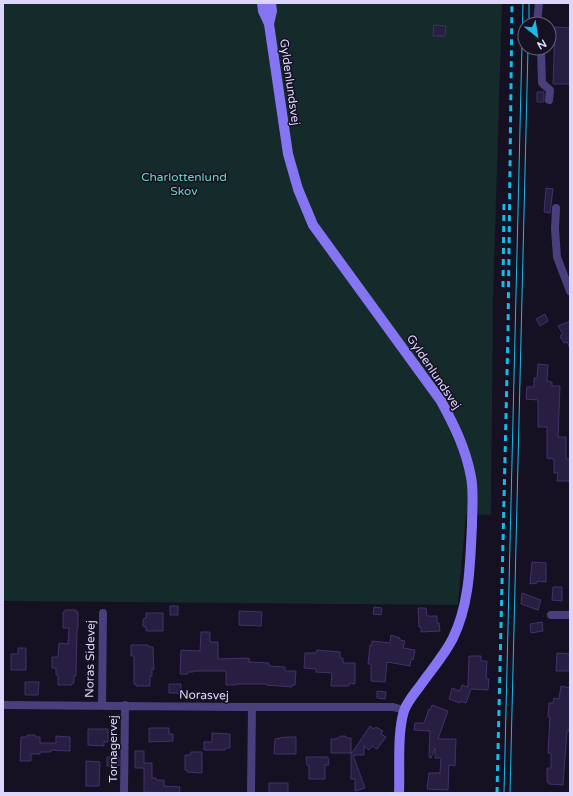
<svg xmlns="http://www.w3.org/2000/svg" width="573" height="796" font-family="'Varela Round',sans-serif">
  <rect width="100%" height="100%" fill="#151022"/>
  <path fill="#142a2b" d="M3,3H502L493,300L491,515L466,514L458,605L3,601Z"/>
  <path fill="#281e41" stroke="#43326b" d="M434,25L446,26L445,36H433Z
    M555,27L570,28V84H553Z
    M537,92H544V102H537Z
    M546,188L553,189L550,213L544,212Z
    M545,314L548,321L540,326L536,319Z
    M570,321V348L567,342L564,343L560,336L563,334L558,326Z
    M538,364L548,365L547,381L552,382V386H560L558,437H566V459H570V481H557L558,473H554V459L547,458V427H538V400L526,399L527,387H534V378H537Z
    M532,562L546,563V582L538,581L537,583L530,584Z
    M553,587H562V601L552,600Z
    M522,593L541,600L538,610L521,604Z
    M170,606H178V615H170Z
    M374,607L382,608L381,615L373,614Z
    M418,608H426L427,616H437V623H439L440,631L421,632V627H419Z
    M65,610H76V612H78V628H77L76,676H74V683H72V685H58V675H56V668H52V657H58L59,643L68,644L69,628H63V612H65Z
    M239,611L262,612L261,626L239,625Z
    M146,613H163V631H146V627L143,626V619L146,618Z
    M542,622L543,631L531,633L530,624Z
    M201,632H210V642H218V659L249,658V662L269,663V666L285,667V671H296L295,685H292V687L266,685V684H236V685H226V671H193V672H188V674H180L181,650L200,651Z
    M391,635L400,638V640L405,641L403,648L415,650L413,660L411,659L410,666L387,662L385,682L371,681V664H368L370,645H372V641L390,643Z
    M131,645H148L149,647H153L154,669H152V676H150V686H136V684H134V656H131Z
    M18,648H26V670H11V654H18Z
    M317,650L340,652V658H343V663H355V684L349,683V686H331L332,673L316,672V669L304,668L305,653H316Z
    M557,653L570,654V671H556Z
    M469,656H481V661H487L486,679H489L488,690L471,689L466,703L461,701L460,703L449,699L452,688L460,691L462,685L468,687Z
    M25,682H39L38,695H25Z
    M169,684H181V693H169Z
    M561,686L570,688V723L569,731H567L563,785L549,784V782H547V768H551V753H548L550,717H548L549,703H553L554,698L559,699Z
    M377,691L386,692L385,699L377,698Z
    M432,705L448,711L438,739H456L455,766L449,765L448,790L427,789L429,773H440L441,758H435V748L431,758L429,757L430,731L414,730L415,723H424L429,709L430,710Z
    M370,726L374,729L376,727L383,731L381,734L386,737L377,749L372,746L369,750L364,746V755H353L365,788L355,791V779H351V752L352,753Z
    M149,728H169V734H173V741L149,742Z
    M88,729H108V742H104V746L88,745Z
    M212,733L230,734V748H225V750H204V742H212Z
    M27,735H35V737H40V743H56V736L70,737V751L51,750V752H40V754H31V761H20L21,737H27Z
    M341,736H345L347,738H351V753H331V739H336Z
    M285,737H296V754H274L275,739Z
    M135,751H144V763H152V778H156V780H164V786L180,787L179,793L144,792V768H135Z
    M191,752H202V773L187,772V770H185V755H191Z
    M107,757H119V766H107Z
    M306,757H328L329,765H325V779H309V765H307Z
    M86,761L100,762L99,786H86Z
    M269,783H288V793H269Z"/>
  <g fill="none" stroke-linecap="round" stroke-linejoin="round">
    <path stroke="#483f7c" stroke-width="8" d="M537,24L539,3
      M541,48L542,83L550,90L549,100
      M556,208L555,229L557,257L570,291
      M551,615H570
      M3,705L239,707H393L404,710
      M102,705L103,613
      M124,793L125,705
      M251,793L252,707"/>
    <path stroke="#8575f2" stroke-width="10" d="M262,3L263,11L269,24L288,154L298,189L313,225L441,401C454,425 466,449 471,477C474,492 472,510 472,525C470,563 470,603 453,638C444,656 431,670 420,686C414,694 407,702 404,711C397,733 400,770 399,793
      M269,24L272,11L271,3"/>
    <path stroke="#16bce6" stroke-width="1" d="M529,24V3
      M504,793L523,3
      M510,793L528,48"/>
    <path stroke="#16bce6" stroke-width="3" stroke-dasharray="6 5" stroke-linecap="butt" d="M503,287L504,203
      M497,793L508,333L512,3"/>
  </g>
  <g text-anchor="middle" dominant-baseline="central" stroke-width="3" stroke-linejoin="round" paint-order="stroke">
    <g font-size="12" fill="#ddd5fb" stroke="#151022">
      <text transform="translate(290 82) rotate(82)">Gyldenlundsvej</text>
      <text transform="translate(434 372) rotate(56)">Gyldenlundsvej</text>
      <text transform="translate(90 659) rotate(-89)">Noras Sidevej</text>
      <text transform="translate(204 695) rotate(1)">Norasvej</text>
      <text transform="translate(113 749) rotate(-90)">Tornagervej</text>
    </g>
    <g font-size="12" fill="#68d4c4" stroke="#151022">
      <text x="184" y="177">Charlottenlund<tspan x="184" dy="14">Skov</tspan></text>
    </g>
  </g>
  <rect width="573" height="796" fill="none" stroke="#ddd5fb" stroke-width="8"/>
  <g transform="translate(537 36) rotate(150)"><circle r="19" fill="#151022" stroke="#655f79"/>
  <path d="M0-3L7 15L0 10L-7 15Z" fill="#16bce6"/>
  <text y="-6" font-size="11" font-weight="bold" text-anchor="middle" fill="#ddd5fb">N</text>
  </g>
</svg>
